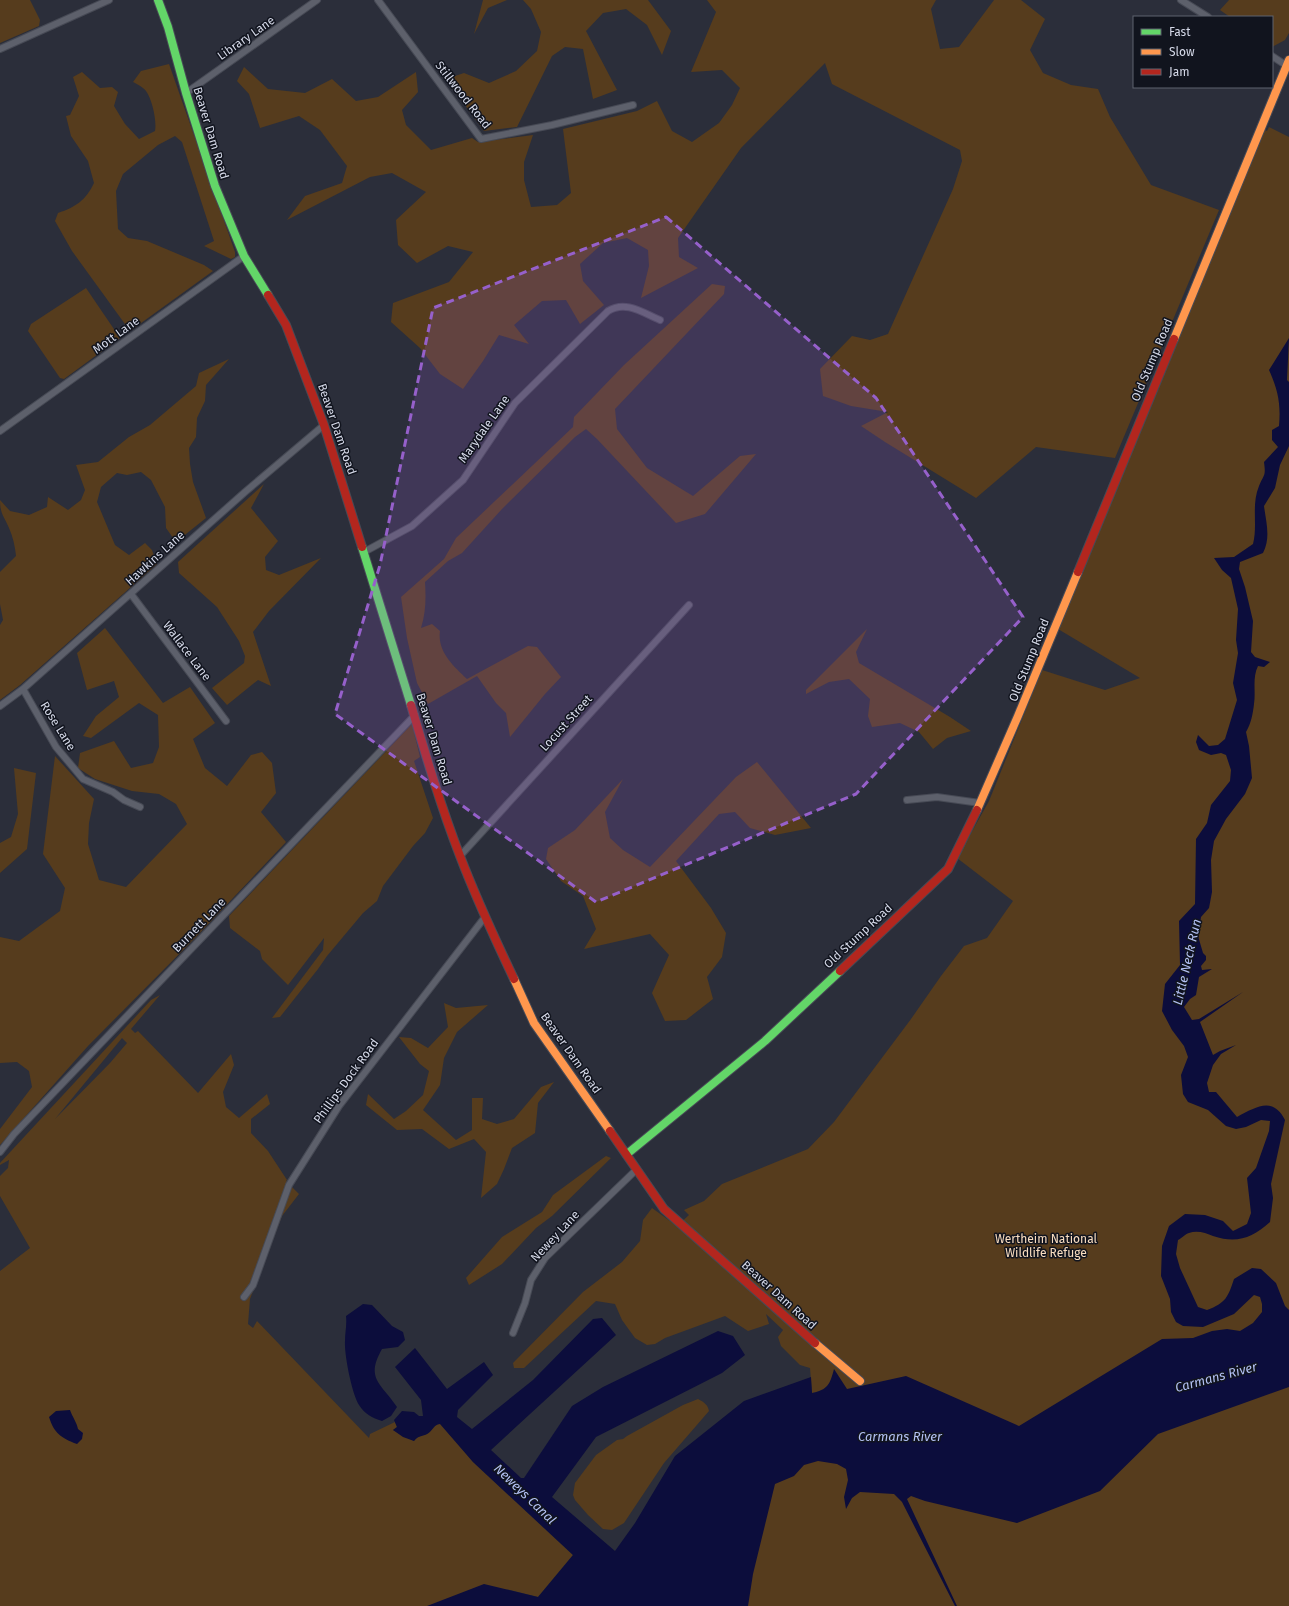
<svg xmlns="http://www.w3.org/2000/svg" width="1289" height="1606" font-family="'Fira Sans',sans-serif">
  <rect width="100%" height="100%" fill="#2b2e3a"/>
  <path fill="#563c1d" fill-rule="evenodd" d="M0,0H30L40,20L39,26L0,43Z
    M483,0H507L488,8L474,34Z
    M523,0H648L671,31L662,55L647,25L626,9L603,13L586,31L617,90L593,99L583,49L565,47L552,56L517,127L484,131L446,79L464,73L489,83L516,71L537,51L541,32L531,9Z
    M707,0H936L931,9L940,49L959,47L994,0H1021L1045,19L1030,50L1043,73L1071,85L1098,89L1110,117L1151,185L1219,210L1115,458L1036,447L976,498L885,442L861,426L888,412L851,406L823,396L820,369L852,336L870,340L888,334L953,189L962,161L960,150L832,84L825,63L741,148L678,238L679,257L698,268L641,298L649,266L648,250L627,238L603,243L580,264L583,281L604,305L580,324L566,300L542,301L514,325L529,344L499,335L483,361L463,389L440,374L420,348L391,322L393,303L449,282L473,252L448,246L417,263L398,245L396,220L426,192L392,173L370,177L287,220L305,196L342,183L347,166L320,130L299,116L260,128L249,94L237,81L244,67L268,89L305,93L332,79L356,101L378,97L416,72L418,92L402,110L406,125L431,150L472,138L478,142L533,135L524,162V180L531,207L557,205L571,193L563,129L637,111L657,101L672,131L692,142L719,123L732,105L740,88L722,70L691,72L716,12Z
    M1229,0H1289V33L1285,40L1272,47V17H1230L1220,10Z
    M169,64L235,252V257L231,259L204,246L214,241L182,142L175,136L158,145L123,174L116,191L118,229L128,238L147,241L204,265L213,271L130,331L72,251L55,221L58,213C76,207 86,200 94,183L88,161L71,136L66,116L70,115L79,96L73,77L82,72L100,88L112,87L118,92L114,106L125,124L139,139L155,131C157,121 152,99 146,91C143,87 137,84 133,82L141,71Z
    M1269,127L1289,137V1606H552L829,1404L832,1377C830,1387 822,1391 812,1393L810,1368L800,1365L781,1346L778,1337L783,1330L766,1314L769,1324L748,1331L725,1316L665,1338L655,1344L647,1345L635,1338L622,1320L615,1304L596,1301L524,1368H514L513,1363L583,1292L622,1262L640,1241L643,1220L652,1208L677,1226L689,1215L684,1210L704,1201L722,1184L808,1149L834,1122L911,1019L941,976L964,946L987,938L1013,901L957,858L989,801L1042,670L1105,690L1140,678L1058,629L1071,599L1078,577L1260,128L1267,131Z
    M712,284L725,286L724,294L615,409L617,429L647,468L693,496L740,456L756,454L705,514L676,523L597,439L586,429L575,437L502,509L462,553L448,561L425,582C426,598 426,612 421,628L432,624L440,631C437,651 453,666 467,679L528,646L537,647L561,677L545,694L510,737L506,713L496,703L477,676L428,704L417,683L407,638L401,597L444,559L456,538L573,427L574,417L624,365Z
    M86,288L120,338L64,379L60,378L28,331L31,324Z
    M229,359L206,385L205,401L197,418L196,437L189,448L190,464L193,482L206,518L176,542L166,528L165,507L151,480L141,472L127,475L117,473L101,487L97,502L115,545L129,555L145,543L152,550L157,564L20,685L0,700V625L3,620L0,604V572L16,556C15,546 13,537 9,528C4,516 0,514 0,500L10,511L29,515L47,507L48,497L68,510L81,500L85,490L76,465L98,462L129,437L150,425L196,386L199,373Z
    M264,484L251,508L278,541L265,557L266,570L279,575L321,558L269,611L253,632L271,686L258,680L227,705L212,688L244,663L245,656L239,641L217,607L179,573L178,562Z
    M105,628L163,703L190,687L215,723L193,739L205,768L227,786L251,755L262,752L272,763L276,793L261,812L286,842L196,937L88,1046L0,1145V1129L32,1087L29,1071L17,1062L0,1063V937L19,941L60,911L65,888L43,854L55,756L94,799L89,823L88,844L99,880L126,887L187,824L176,804L159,794L132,791L95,779L78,768L80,753L114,741L131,768L153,763L159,747L158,715L139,703L91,738L83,736L96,716L119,697L114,681L87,690L77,653Z
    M867,629L856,652L859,663L950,717L971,731L947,738L933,749L919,732L900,723L872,727L868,716L870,699L849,679L829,682L806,694V690Z
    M412,724L420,757L414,761L433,818L425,833L413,846L383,886L377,901L363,913L327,956L318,969L280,1017L272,1018L323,950L324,938L288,985L262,959L260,951L230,928L229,916Z
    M757,762L811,828L775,835L750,828L735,812L719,814L676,861L711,908L726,933L722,957L707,977L713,999L686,1020L665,1021L652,993L669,955L650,934L584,949L596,929L583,896L561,881L546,859L548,848L575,830L623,779L605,812L610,838L623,850L650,867L736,777Z
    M14,768L36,773L27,849L0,873V843L11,837L18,814Z
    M160,995L131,1029L135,1033L138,1031L198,1093L231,1054L234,1065L223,1092L226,1107L239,1118L267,1094L270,1104L251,1119V1133L268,1151L287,1180L286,1181L299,1194L282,1216L273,1239L250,1299L248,1324L253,1328L257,1321L369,1438L370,1434L395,1422L397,1427L393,1430L414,1441C419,1435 421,1436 427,1434C432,1431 433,1425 440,1423L473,1462L573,1555L538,1597L506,1589L540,1606H0V1271L30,1248L0,1196V1176L8,1168L9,1160L0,1165V1163L151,1000ZM122,1038L127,1043L110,1063L55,1119Z
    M444,1003L456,1008L488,1005L457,1032L444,1058L440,1085L423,1110L456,1140L472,1130V1098H483L482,1119L497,1124L514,1119L541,1087L554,1082L538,1103L535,1133L512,1148L504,1169L497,1184L481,1198L486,1152L474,1139L449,1149L422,1129L397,1130L366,1105L368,1094L394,1119L406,1111L423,1095L429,1071L420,1064L399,1037L411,1038L428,1048L448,1027Z
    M606,1156L611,1158L552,1216L536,1228L502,1264L469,1285L466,1278L502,1237L542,1212L553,1195Z
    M698,1399C704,1402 708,1405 709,1411L664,1463L624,1523L612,1530L603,1529L588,1515L575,1500L573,1495L575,1483L596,1455L617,1440L623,1439L627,1436L683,1405Z"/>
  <path fill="#0c0d3c" d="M1289,338L1287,380L1289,382V446L1280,465L1275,488L1264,506C1266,522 1271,538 1263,553L1240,562L1239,569L1245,587L1253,621L1251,652L1255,657L1270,662L1264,667L1258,666C1252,678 1256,691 1254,704C1253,713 1251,724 1246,732L1249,746L1252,778L1245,794L1226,819L1214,841L1211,860L1212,892L1209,908L1201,917L1198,936L1203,953L1206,956V960L1201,966L1202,970L1212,969L1199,977L1196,995L1190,999L1184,1007L1192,1020L1199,1019L1243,992L1200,1022L1213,1055L1220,1051L1236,1045L1221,1054L1213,1065L1207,1083L1209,1092H1216L1237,1117C1256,1107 1273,1096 1285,1120L1271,1184L1273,1198L1270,1222C1252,1238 1237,1244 1213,1236C1206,1233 1197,1230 1189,1233C1185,1234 1182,1238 1178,1240L1176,1254L1180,1268L1198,1307L1207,1310C1226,1303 1228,1297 1234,1279L1252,1268L1261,1269L1276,1283L1285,1306L1289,1310V1387L1158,1434L1100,1491L1017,1523L925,1501L911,1496L907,1499L957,1606H955L902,1502L894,1494L860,1492L852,1498L846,1509L844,1497L848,1480L846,1469L837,1464L818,1461L804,1465L794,1476L775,1484L753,1574L748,1606H427L484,1584L538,1597L573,1555L473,1462L440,1424C433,1425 433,1431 427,1434C421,1437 419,1435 414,1441L403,1437L393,1430L397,1427L394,1420L402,1411L414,1412L419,1416H423L421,1400L395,1367L415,1348L447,1389L484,1362L493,1375L458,1410L457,1417L472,1429L533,1380L593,1319L602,1318L616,1335L491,1450L521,1478H524L572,1406L603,1387L718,1331L733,1336L745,1355L722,1373L596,1437L552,1497L615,1551L635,1523L675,1456L744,1401L811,1377L812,1393C828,1390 830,1384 834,1369L847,1389L906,1376L1019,1426L1162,1339L1193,1338L1212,1331L1227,1329L1240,1331L1253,1323L1262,1312V1304L1260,1297L1254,1295L1234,1314L1203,1327L1183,1326L1176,1322L1171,1312L1170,1299L1161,1276L1162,1246L1169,1226L1185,1214L1205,1215L1223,1221L1233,1231L1247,1224L1251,1213L1247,1178L1256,1168L1269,1131L1270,1121L1261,1120L1246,1127L1236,1129L1226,1126L1208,1110L1188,1102L1183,1094L1181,1075L1188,1057L1184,1046L1172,1030L1162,1011L1165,984L1180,965L1179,921L1195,904L1196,839L1207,823L1211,805L1230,781L1231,770L1226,755L1221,753L1211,755L1199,750L1196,742L1198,735L1209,746L1218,745L1225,739L1237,700L1233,683L1238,653L1236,640L1238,609L1231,578L1222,570L1214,558L1234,557L1253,544C1258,525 1251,505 1259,486C1264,474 1266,477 1264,462L1278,447L1272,440V430L1279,426C1281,404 1278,390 1269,370Z
    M363,1304L372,1305L392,1326L403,1332L405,1340L398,1347L382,1349C365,1379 381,1383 397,1407L391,1416L382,1421C372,1418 365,1414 359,1405C352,1394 344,1354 345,1341C345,1332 347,1325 346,1316Z
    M70,1410C72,1416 77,1423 78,1429L83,1433L82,1439L77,1444C61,1438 54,1433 49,1417L56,1411Z"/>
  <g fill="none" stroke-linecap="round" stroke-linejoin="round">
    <g stroke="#474a55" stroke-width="8">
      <path id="street" d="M378,0L481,139L552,125L633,105
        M1181,0L1208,17
        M0,49L109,0
        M1272,56L1287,66
        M186,93L317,0
        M0,431L244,256
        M364,552L412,526L463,480L515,403L608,311C626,300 643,313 660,320
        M131,594L226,721
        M23,689L56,747L83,779L113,792L124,800L140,807
        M0,706L23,689L245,492L324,425
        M907,800L937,797L980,803
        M460,856L689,605
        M0,1152L14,1134L415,715
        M244,1297L253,1285L289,1185L339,1106L485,917
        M513,1333L525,1303L531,1280L545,1258L637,1169"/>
    </g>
    <g stroke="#474a55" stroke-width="10">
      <path id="fast" d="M158,0L168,27L186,93L215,186L244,256L268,295
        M362,547L411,705
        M627,1154L765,1041L840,971"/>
    </g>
    <g stroke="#474a55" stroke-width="10">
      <path id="slow" d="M1174,339L1289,60
        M977,810L1018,716L1078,572
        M514,979L534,1023L610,1131
        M815,1343L860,1381"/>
    </g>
    <g stroke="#474a55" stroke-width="10">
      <path id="jam" d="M268,295L286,325L324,425L362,547
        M1078,572L1174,339
        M411,705C426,756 441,807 460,856C476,898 495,939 514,979
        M840,971L948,869L977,810
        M610,1131L664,1209L815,1343"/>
    </g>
    <use href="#street" stroke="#5d606b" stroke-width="6"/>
    <use href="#fast" stroke="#63d668" stroke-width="8"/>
    <use href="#slow" stroke="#ff974d" stroke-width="8"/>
    <use href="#jam" stroke="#b3261e" stroke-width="8"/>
  </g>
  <path fill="#9660cb" fill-opacity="0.2" stroke="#9660cb" stroke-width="3" stroke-dasharray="8 5" stroke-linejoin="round" d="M666,217L876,398L1023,617L856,794L596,902L335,714L380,565L433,308Z"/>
  <g text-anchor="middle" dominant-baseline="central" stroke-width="3" stroke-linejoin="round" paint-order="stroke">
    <g font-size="12" fill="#d5d9e8" stroke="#11141e">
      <text transform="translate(246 38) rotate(-35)">Library Lane</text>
      <text transform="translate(463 95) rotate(52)">Stillwood Road</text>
      <text transform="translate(211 133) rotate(73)">Beaver Dam Road</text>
      <text transform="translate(116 335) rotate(-36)">Mott Lane</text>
      <text transform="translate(1152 360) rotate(-67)">Old Stump Road</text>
      <text transform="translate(337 429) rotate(71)">Beaver Dam Road</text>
      <text transform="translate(484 429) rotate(-55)">Marydale Lane</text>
      <text transform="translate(155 558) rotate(-42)">Hawkins Lane</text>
      <text transform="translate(187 651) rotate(53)">Wallace Lane</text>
      <text transform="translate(1029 660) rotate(-68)">Old Stump Road</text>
      <text transform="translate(566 723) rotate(-48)">Locust Street</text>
      <text transform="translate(58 726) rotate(58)">Rose Lane</text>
      <text transform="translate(434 739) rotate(73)">Beaver Dam Road</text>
      <text transform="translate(199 925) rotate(-46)">Burnett Lane</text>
      <text transform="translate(858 936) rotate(-43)">Old Stump Road</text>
      <text transform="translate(571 1053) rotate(55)">Beaver Dam Road</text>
      <text transform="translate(346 1081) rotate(-54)">Phillips Dock Road</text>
      <text transform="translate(555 1236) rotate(-47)">Newey Lane</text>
      <text transform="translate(779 1295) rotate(42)">Beaver Dam Road</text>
    </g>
    <g font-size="12" fill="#f9ddc0" stroke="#11141e">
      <text x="1046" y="1239">Wertheim National<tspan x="1046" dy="14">Wildlife Refuge</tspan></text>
    </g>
    <g font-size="13" font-style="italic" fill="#b3c1f4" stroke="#11141e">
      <text transform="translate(1187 962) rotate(-77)">Little Neck Run</text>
      <text transform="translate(1216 1377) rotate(-15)">Carmans River</text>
      <text x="900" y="1436">Carmans River</text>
      <text transform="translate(525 1494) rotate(44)">Neweys Canal</text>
    </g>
  </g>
  <rect x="1133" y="16" width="140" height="72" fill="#11141e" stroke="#5f636f"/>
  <rect x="1141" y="29" width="20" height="6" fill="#63d668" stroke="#5f636f"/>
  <text x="1169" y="36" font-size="12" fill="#d5d9e8">Fast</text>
  <rect x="1141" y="49" width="20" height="6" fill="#ff974d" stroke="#5f636f"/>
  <text x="1169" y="56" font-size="12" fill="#d5d9e8">Slow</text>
  <rect x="1141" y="69" width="20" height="6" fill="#b3261e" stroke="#5f636f"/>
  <text x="1169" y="76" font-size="12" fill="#d5d9e8">Jam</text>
</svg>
